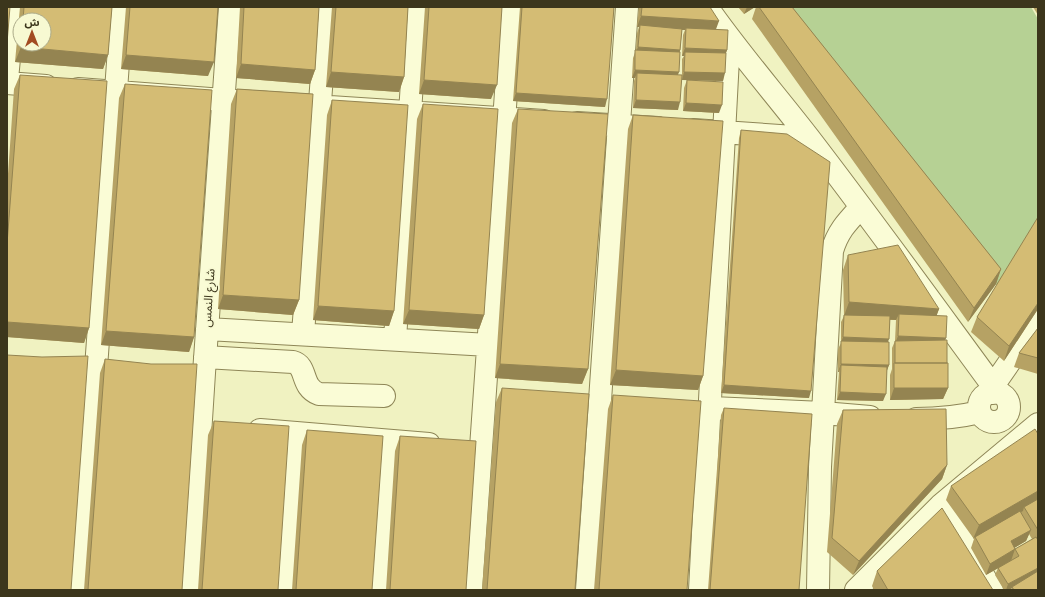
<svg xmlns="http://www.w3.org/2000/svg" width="1045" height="597" font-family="Georgia,'Noto Sans Arabic',serif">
  <rect width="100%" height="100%" fill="#f0f2c1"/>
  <path fill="#b6d194" d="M786,7H1031L1038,19V226L1000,290Z"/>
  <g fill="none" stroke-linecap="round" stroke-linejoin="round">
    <g stroke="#8e8657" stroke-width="24">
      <path id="minor" d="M707,7C739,53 775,94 809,138C872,220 932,303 993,386V393
        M7,79L14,7
        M7,83L46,86
        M78,89L223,100L544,121
        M577,123L658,128
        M693,130L809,138
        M207,329L489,345
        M303,334L327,7
        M395,339L417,7
        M205,357L293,362C308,366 300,387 319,394L384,396
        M993,386L1038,321
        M979 407a15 15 0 1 1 30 0a15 15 0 1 1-30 0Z
        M711,408L823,413L870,417
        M916,419C938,419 959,417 980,412
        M260,430L429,444
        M941,505L992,590
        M80,590L122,7
        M190,590L204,373L230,7
        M285,590L295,433
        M377,590L388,441
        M471,590L512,7
        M587,590C602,396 612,201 627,7
        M700,590L729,39
        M818,590L820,467L832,251C838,231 847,222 861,207
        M856,590L941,505L1038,424"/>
    </g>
    <use href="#minor" stroke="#fafcd6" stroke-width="22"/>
  </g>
  <path fill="#b6a264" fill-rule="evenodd" d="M20,7H112L108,55L103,69L15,62ZM20,20H44V44H20Z
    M126,7H218L208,76L121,69Z
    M240,7H319L315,70L310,84L236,78Z
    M332,7H408L404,77L399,92L326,87Z
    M425,7H502L491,99L419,94Z
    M520,7H614L605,107L513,101Z
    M639,7H710L716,29L727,50L726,53L723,81L690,80L719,113L683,111L684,88L687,80H682V59L684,56H682L683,35L685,30H682L680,52L678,75V110L633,108L634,81L635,78H632L633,58L636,50L637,33L639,27H637Z
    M738,7H755L744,14Z
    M756,7H792L1001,269L996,284L968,322L752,19Z
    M1033,7H1038V15Z
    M20,75L89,328L84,343L7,337V188L14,89Z
    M125,84L194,337L189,352L101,345L119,98Z
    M237,89L299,300L293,315L218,309L231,104Z
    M332,100L394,311L389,326L313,320L327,115Z
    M423,104L484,315L479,329L403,324L417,119Z
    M518,109L588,369L582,384L495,378L512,123Z
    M633,115L703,376L698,390L610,385L628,129Z
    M741,130L809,398L721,393L739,138Z
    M848,255L939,309L936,316L945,340L948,388L943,399L890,400V375L892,369V348L895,341L896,320H890L888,342L889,365L887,370L883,401L837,400L839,372H838V349L841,343V322L844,316L843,270Z
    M1038,309L1004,361L971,332L977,317Z
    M1038,328V374L1014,367L1019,353Z
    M105,359L182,590H84L100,373Z
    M502,388L575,590H482L496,402Z
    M613,395L687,590H594L608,409Z
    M724,408L799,590H708L721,415Z
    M843,410L947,465L942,479L853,575L827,552L837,424Z
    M214,421L278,590H198L208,435Z
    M307,430L372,590H292L302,445Z
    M1038,434V590H1011L1012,588L1009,590H1004L995,575L998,568L986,575L971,548L974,539L946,500L951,486ZM1029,534L1032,539L1015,549L1014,548L1026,541Z
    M400,436L466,590H386L395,451Z
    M877,571L993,590H874L872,586Z"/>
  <path fill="#948451" d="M747,7H755L744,14Z
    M641,16L719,21L715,32L686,28L685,30L640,27V25L639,27H637Z
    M21,47L108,55L103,69L15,62Z
    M638,47L680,50L678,58L635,55Z
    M685,48L727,50L724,58L685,52L684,56H682Z
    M126,55L214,62L208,76L121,69Z
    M241,64L315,70L310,84L236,78Z
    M635,70L679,72L676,79L637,73L635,78H632Z
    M331,72L404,77L399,92L326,87Z
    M684,72L725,73L723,81L682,80Z
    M424,80L497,85L491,99L419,94Z
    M516,93L607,99L605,107L513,101Z
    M636,100L680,102L678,110L633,108Z
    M686,103L722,105L719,113L683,111Z
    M1001,269L996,284L968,322L974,308Z
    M223,295L299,300L293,315L218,309Z
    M849,302L939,309L934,323L899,314L896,320L844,316Z
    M1038,303V309L1004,361L1009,346Z
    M318,306L394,311L389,326L313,320Z
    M409,310L484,315L479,329L403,324Z
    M7,322L89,328L84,343L7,337Z
    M106,331L194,337L189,352L101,345Z
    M898,336L946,338L943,346L895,344Z
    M843,337L889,339L886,346L841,343Z
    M500,364L588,369L582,384L495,378Z
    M841,364L889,365L886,373L841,365L839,372H838Z
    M616,370L703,376L698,390L610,385Z
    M724,385L811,391L809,398L721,393Z
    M894,388H948L943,399L890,400Z
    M840,392L886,394L883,401L837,400Z
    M947,465L942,479L853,575L859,561Z
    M1038,491V502L1024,507L1023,511L976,538L975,537L973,539L979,525Z
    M1031,530L1026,541L1006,553L1011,541Z
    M1015,549L1011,561L986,575L990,564Z
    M1038,568V574L1012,587V588L1009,590H1006L1008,584Z"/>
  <path fill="#d4bc74" stroke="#948451" d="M7,7H10L7,43Z
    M24,7H112L108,55L21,47V44H44V20H23Z
    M130,7H218L214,62L126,55Z
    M244,7H319L315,70L241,64Z
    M336,7H408L404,77L331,72Z
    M429,7H502L497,85L424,80Z
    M522,7H614L607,99L516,93Z
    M642,7H710L719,21L641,16Z
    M759,7H792L1001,269L974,308Z
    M640,25L682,29L680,50L638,47Z
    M686,28L728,30L727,50L685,48Z
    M635,50L680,52L679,72L635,70Z
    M685,52L726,53L725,73L684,72Z
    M637,73L682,75L680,102L636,100Z
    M20,75L107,81L89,328L7,322V244Z
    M687,80L723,82L722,105L686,103Z
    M125,84L212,90L194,337L106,331Z
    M237,89L313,94L299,300L223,295Z
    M332,100L408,105L394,311L318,306Z
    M423,104L498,109L484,315L409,310Z
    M518,109L608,114L588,369L500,364Z
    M633,115L723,121L703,376L616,370Z
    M741,130L787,134L830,162L811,391L724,385Z
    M1038,217V303L1009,346L977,317Z
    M898,245L939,309L849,302L848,255Z
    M899,314L947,316L946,338L898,336Z
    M844,315L890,316L889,339L843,337Z
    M1038,328V358L1019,353Z
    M947,340V363H895V341Z
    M841,341L889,342V365L841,364Z
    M7,355L42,357L88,356L71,590H7Z
    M105,359L151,364H197L182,590H88Z
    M894,363H948V388H894Z
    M841,365L887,367L886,394L840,392Z
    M502,388L589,394L575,590H487Z
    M613,395L701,401L687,590H599Z
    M724,408L812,414L799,590H710Z
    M946,409L947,465L859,561L832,538L843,410Z
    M214,421L289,426L278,590H202Z
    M1035,429L1038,434V491L979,525L951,486Z
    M307,430L383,436L372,590H296Z
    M400,436L476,441L466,590H390Z
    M1038,499V530L1024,507Z
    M942,508L993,590H888L877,571Z
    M1020,511L1031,530L1011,541L1015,549L990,564L975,537Z
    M1036,537L1038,540V568L1008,584L998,568L1019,556L1015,549Z
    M1038,571V590H1014L1012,587Z"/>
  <g text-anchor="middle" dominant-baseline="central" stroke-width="3.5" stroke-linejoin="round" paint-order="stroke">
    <g font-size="12" fill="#3c361c" stroke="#f7f9d2">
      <text transform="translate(209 298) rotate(-86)">شارع النمس</text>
    </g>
  </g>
  <rect width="1045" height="597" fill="none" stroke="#3c361c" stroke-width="16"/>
  <g transform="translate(32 32)"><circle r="19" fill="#f7f9d2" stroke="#acab89"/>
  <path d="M0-3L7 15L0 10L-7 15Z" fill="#a24b21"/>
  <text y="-6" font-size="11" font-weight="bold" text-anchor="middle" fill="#3c361c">ش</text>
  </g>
</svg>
